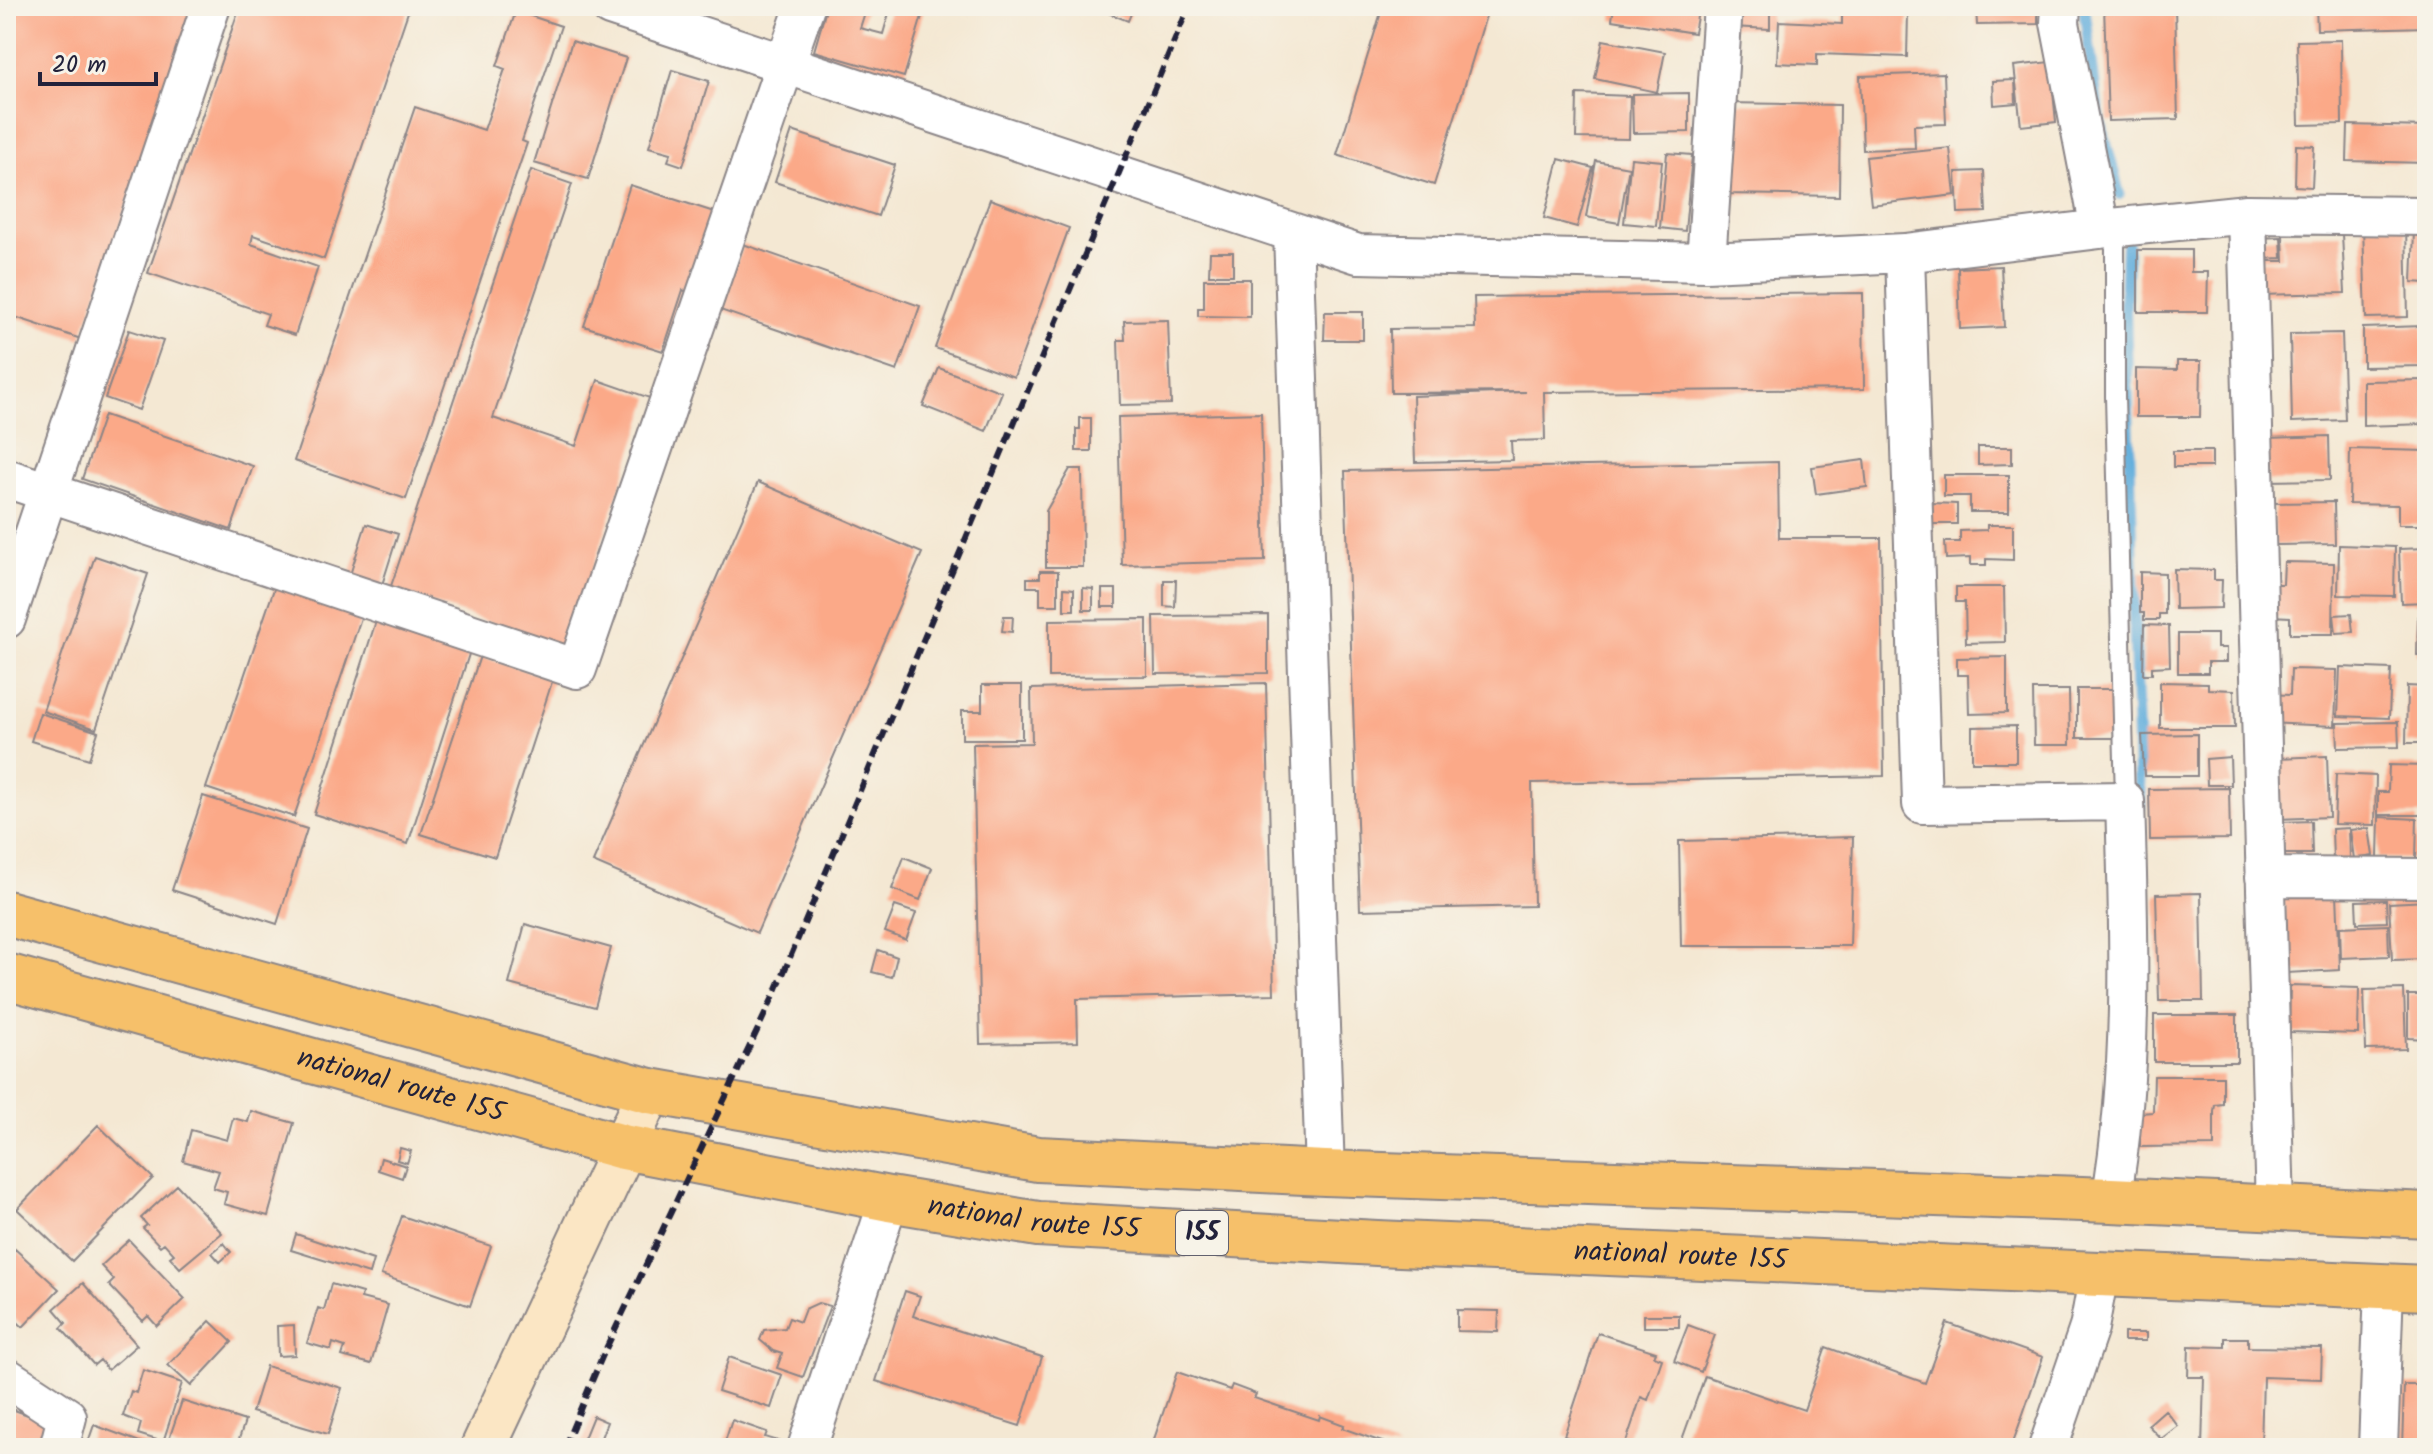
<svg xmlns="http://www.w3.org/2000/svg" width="2433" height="1454" font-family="Kalam,sans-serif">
  <rect width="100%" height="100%" fill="#f7f3e8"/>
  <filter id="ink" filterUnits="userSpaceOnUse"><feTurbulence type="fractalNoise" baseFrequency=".0125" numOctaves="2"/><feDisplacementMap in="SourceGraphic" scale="16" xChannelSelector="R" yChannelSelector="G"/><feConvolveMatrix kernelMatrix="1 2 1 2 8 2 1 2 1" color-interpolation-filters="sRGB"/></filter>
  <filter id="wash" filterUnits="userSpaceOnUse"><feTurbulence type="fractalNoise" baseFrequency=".006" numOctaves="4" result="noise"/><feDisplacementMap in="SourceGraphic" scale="32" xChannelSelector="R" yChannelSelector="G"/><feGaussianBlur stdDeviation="1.8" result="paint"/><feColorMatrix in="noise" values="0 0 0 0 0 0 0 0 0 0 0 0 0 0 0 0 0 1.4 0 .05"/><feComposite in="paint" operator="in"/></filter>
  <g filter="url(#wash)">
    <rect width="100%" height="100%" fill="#f4e8d3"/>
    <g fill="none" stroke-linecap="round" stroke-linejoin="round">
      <path stroke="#64afdd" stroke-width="12" d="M2084,6L2098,112L2119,194
        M2127,245L2125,311L2140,806"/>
    </g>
    <g id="blocks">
      <path fill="#fba988" d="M6,6H195L81,339L6,314Z
        M240,6H410L324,259L253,235L251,244L318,267L295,335L264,325L268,314L148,273Z
        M827,6H867L860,28L883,34L891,6H925L904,77L814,51Z
        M1091,6H1134L1128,21Z
        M1383,6H1489L1434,185L1337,155Z
        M1614,6H1699L1694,33L1612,20Z
        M1732,6H1770V29L1732,27Z
        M1842,6H1864V12L1908,13L1907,57L1817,54V65L1777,63L1779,21L1842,24Z
        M1916,6H1969V10L1916,9Z
        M1976,6H2038V24L1977,25Z
        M2104,6H2175L2178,119L2108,121Z
        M2316,6H2427V27L2317,30Z
        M516,11L561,26L522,141L527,143L406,499L294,461L415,107L484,130L505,69L497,66Z
        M1603,40L1665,52L1657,92L1595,79Z
        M2341,40L2342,124L2299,125L2297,41Z
        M572,41L626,58L588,179L534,163Z
        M2050,62L2056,122L2021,126L2014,66Z
        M672,70L709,81L683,166L668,161L671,153L649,147Z
        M1944,73L1946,124L1914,125L1915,148L1863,150L1860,76Z
        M2015,80L2016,103L1994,105L1993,81Z
        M1689,93V132L1633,133L1632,94Z
        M1577,94L1630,96L1629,139L1576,138Z
        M1726,103L1840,105L1839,196L1725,194Z
        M2348,125L2427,127L2426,163L2347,161Z
        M792,131L895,165L878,216L775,182Z
        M2296,145L2314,146L2312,187L2295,186Z
        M1950,148L1955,195L1871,205L1866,157Z
        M1667,153L1692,155L1685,231L1660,228Z
        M1631,158L1662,161L1656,226L1624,223Z
        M1559,159L1593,168L1577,227L1544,218Z
        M1596,161L1629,167L1619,223L1586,217Z
        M531,170L572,184L493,418L576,446L598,380L650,398L566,648L390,589Z
        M1984,171L1986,212L1958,213L1956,172Z
        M630,185L717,213L690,293L683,290L663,351L584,326Z
        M990,199L1069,228L1014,377L935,348Z
        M2406,225L2408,317L2366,318L2363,226Z
        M2414,231H2427V283L2412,282Z
        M2342,234L2345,293L2259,295L2258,261H2284L2283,235Z
        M2281,237L2282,258L2258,259L2257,238Z
        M743,244L920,306L897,371L720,310Z
        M2138,250H2191V272H2208L2207,312H2138Z
        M1210,252H1233V275H1209Z
        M2001,266L2004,327L1960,329L1958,268Z
        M1204,279H1250V317L1198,316V308H1204Z
        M1863,293L1864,389L1544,392L1545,440L1511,441L1512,460L1415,462L1413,396L1526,392L1391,393L1390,329L1475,328L1474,297Z
        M1325,312H1363V340H1324Z
        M1168,320L1171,404L1120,405L1118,340H1125L1124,321Z
        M2423,326L2424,366L2363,367V328Z
        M129,330L163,341L139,410L105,398Z
        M2342,333L2345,420L2292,422L2290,334Z
        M2177,361H2201L2200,417H2136V369L2177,370Z
        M939,368L1002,392L986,431L923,406Z
        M2426,380L2427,424L2363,426V381Z
        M1261,413L1265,561L1122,565L1118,417Z
        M104,415L253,466L231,530L82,479Z
        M1080,418H1091V451H1076V429H1080Z
        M2329,436L2330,480L2268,481L2267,438Z
        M1978,447H2012V464L1978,465Z
        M2350,449L2427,451V525H2398V505L2349,504Z
        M2173,451H2212V467H2173Z
        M1864,460L1867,487L1816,494L1812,467Z
        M1778,462L1779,538H1881L1884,776L1532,783L1534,906L1360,910L1345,471Z
        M1070,469H1082L1083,567H1046V511Z
        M1944,475H2009V512H1970V496H1944Z
        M758,482L922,553L757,933L593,862Z
        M2334,502L2335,544L2275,545L2274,503Z
        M1931,503L1957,504V524H1930Z
        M366,524L398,534L381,588L349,578Z
        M1987,525H2013V560L1986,559V565H1970V558L1946,559L1945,542H1960V531L1987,530Z
        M2339,545L2395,547L2394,596L2338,595Z
        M2427,548V602L2401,603L2399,549Z
        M95,556L148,574L96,729L43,711Z
        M2284,562L2334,563L2333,634H2290V617L2270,616V584H2283Z
        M2174,569L2214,570V580H2222L2221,608L2175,609Z
        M1040,571H1058V605H1040V587H1027V578H1040Z
        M2140,572L2165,573V614H2159V620H2144V613H2140Z
        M1164,580H1176L1175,607L1164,606Z
        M276,583L363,612L294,817L206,788Z
        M1956,587H2004L2005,642L1966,643L1965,602H1956Z
        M1064,588L1074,589V610H1064Z
        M1083,588L1093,589V610H1083Z
        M1102,589H1116V607H1102Z
        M2351,614L2353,632L2336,633L2334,615Z
        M1268,615V673L1155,674L1154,616Z
        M1004,616H1013L1012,632L1002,631Z
        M2418,616L2427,617V655H2417Z
        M1147,619V676L1049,677V620Z
        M376,621L470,651L408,844L314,814Z
        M2144,625L2169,626L2170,666L2152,667V674H2143Z
        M2178,634H2217V648H2226V662H2208V673H2178Z
        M480,656L553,679L495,857L421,834Z
        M2007,657V713L1969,714L1968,675H1957V658Z
        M2340,667L2391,669L2389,718L2338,716Z
        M2291,669L2337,670L2335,726L2265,723L2266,694L2290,695Z
        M2160,682L2208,683V689L2234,690L2235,728H2160Z
        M1266,683L1274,994L1077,999L1078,1042L980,1044L973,744L1032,743L1031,689Z
        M982,685H1022V739H962V711H982Z
        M2407,686L2427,687V743H2406Z
        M2077,689H2114V738H2077Z
        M2033,690H2069L2070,745H2034Z
        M40,713L98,732L89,759L31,741Z
        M2398,722L2399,747L2338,748L2337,723Z
        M2016,726V762H1972V727Z
        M2197,734V776H2144L2142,735Z
        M2327,756L2329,817L2277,819L2276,758Z
        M2230,757L2231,785H2207L2206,759Z
        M2389,765L2426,766L2425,815H2378V792H2388Z
        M2336,774L2376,776L2375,825L2334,824Z
        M2229,788L2230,839L2150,840L2149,789Z
        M203,796L307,829L277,924L172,890Z
        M2379,817L2417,819L2416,859L2378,858Z
        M2311,821L2312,854H2282V822Z
        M2349,828L2350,860L2333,861L2332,829Z
        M2369,828L2373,856L2354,859L2350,830Z
        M1853,837L1850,946H1681L1679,841Z
        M904,857L932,868L920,900L892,889Z
        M2201,893L2203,1001H2159L2156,894Z
        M2337,893L2340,970L2287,973L2284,895Z
        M2386,900L2387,922L2357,923L2356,901Z
        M2427,901V959L2392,960L2389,903Z
        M895,906L916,913L906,940L885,932Z
        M525,924L611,948L595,1007L509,984Z
        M2388,925L2389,956L2341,958L2340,927Z
        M878,950L897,957L892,977L872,972Z
        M2290,986L2359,988L2358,1034L2289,1032Z
        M2404,989L2406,1049L2366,1050L2364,990Z
        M2408,995H2427V1039L2408,1038Z
        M2154,1015H2237V1062H2154Z
        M2154,1076H2223V1104L2215,1105L2214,1111V1146L2140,1147V1113L2153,1112Z
        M251,1111L294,1123L268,1216L224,1204L227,1192L213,1188L219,1171L183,1161L191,1130L227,1140L233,1118L248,1122Z
        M98,1125L153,1178L72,1261L17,1209Z
        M400,1148L411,1151L407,1163L397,1160Z
        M381,1158L406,1166L402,1178L378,1170Z
        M177,1185L222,1233L180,1268L170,1257L174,1254L164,1243L160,1246L143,1228L147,1225L141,1218Z
        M402,1216L491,1246L470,1306L381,1275Z
        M296,1234L373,1260L369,1274L291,1250Z
        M129,1240L185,1299L157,1326L148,1316L143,1321L109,1285L114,1280L101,1266Z
        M224,1243L231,1252L220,1262L212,1253Z
        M15,1249L59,1289L23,1327L11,1316L14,1312L6,1305V1258Z
        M83,1283L137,1345L108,1370L100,1360L94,1365L61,1328L66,1323L54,1309Z
        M331,1284L362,1293L361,1298L388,1305L371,1364L342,1356L345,1347L333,1343L331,1350L307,1343L318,1308L324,1310Z
        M905,1291L920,1296L913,1316L1042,1357L1020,1426L876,1381Z
        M818,1303L830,1306L803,1377L777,1368L782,1354L773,1351L760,1340L764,1330L785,1328L789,1318L800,1322L805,1309Z
        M1457,1310L1499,1311L1498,1332L1457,1331Z
        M1644,1315H1679V1327H1644Z
        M210,1321L232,1342L191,1386L168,1365Z
        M1947,1323L2043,1357L2011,1448H1679L1705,1376L1804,1410L1826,1347L1925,1383Z
        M294,1325L295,1355L278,1356L277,1326Z
        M1688,1325L1715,1335L1701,1372L1674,1361Z
        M1598,1333L1656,1352L1654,1356L1662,1359L1648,1400L1641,1397L1624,1448H1596L1564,1436Z
        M2124,1333H2146V1341H2124Z
        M2225,1338H2248V1347L2322,1348L2321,1379L2263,1377L2261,1448H2202L2204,1377H2188L2189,1346L2225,1347Z
        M729,1357L782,1375L771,1408L718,1391Z
        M266,1366L342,1388L328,1434L252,1412Z
        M143,1370L182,1383L163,1442L138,1434L141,1423L123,1416L131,1391L136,1393Z
        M1177,1372L1230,1390L1232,1385L1256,1394L1254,1398L1319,1420L1320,1416L1344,1425L1342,1428L1399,1448H1151Z
        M2404,1385H2427V1448H2402Z
        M182,1401L245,1421L236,1448H177L167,1445Z
        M6,1407L47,1422L42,1448H6Z
        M2165,1410L2178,1426L2161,1439L2148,1425Z
        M593,1416L607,1422L597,1448H580Z
        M732,1420L767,1432L765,1437L781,1442L779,1448H723Z
        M94,1425L156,1448H86Z"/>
    </g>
  </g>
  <g filter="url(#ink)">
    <use href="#blocks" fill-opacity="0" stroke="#8b8587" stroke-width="2"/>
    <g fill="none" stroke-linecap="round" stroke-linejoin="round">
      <g stroke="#8b8587" stroke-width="22">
        <path id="service" d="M2115,228V396L2125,801"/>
      </g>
      <g stroke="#8b8587" stroke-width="42">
        <path id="minor" d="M610,6L1358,254L1706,262L1905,253L2100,229L2247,214L2427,216
          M2061,6L2060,23L2100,229
          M2247,214L2275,1209
          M1293,233L1325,1173
          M1905,253L1922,804L2125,801C2129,934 2134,1069 2111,1200
          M1706,262L1723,6
          M6,478L577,669L805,6
          M6,619L211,6
          M2265,877L2427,878
          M6,1377L67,1417L59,1448
          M807,1448L889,1199
          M2048,1448L2089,1328L2099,1274
          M2378,1448L2384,1287"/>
      </g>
      <g stroke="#8b8587" stroke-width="48">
        <path id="secondary" d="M483,1448L650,1091"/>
      </g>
      <g stroke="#8b8587" stroke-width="48">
        <g id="trunk">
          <path d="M6,913L650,1091L1038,1159L1325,1173L2111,1200L2427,1215"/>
          <path id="s1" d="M6,976L623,1147L889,1199L1038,1224L1377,1243L2427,1288"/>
        </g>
      </g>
      <use href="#service" stroke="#fff" stroke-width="18"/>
      <use href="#minor" stroke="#fff" stroke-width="38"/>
      <use href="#secondary" stroke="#fbe6c4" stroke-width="44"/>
      <use href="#trunk" stroke="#f6c06b" stroke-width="44"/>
      <path stroke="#22223b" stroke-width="6" stroke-dasharray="12 6" stroke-linecap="butt" d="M564,1448L602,1357L776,991L1189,6"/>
    </g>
  </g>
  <g text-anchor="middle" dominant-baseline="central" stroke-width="7" stroke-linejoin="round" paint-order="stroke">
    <rect fill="#f7f3e8" stroke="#62616f" stroke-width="2" x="1176" y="1211" width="52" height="44" rx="6"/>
    <g font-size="26" font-weight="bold" fill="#22223b">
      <text x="1202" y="1233">155</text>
    </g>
    <g font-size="28" fill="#22223b" stroke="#f7f3e8">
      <text stroke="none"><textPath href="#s1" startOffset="410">national route 155</textPath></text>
      <text stroke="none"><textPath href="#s1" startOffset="1058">national route 155</textPath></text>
      <text stroke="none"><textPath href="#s1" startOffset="1706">national route 155</textPath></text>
    </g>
  </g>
  <rect width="2433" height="1454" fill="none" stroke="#f7f3e8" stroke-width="32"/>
  <path d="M40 72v12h116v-12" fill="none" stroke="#22223b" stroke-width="4"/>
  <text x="52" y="72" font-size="24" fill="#22223b" stroke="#f7f3e8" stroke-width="6" paint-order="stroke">20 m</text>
</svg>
